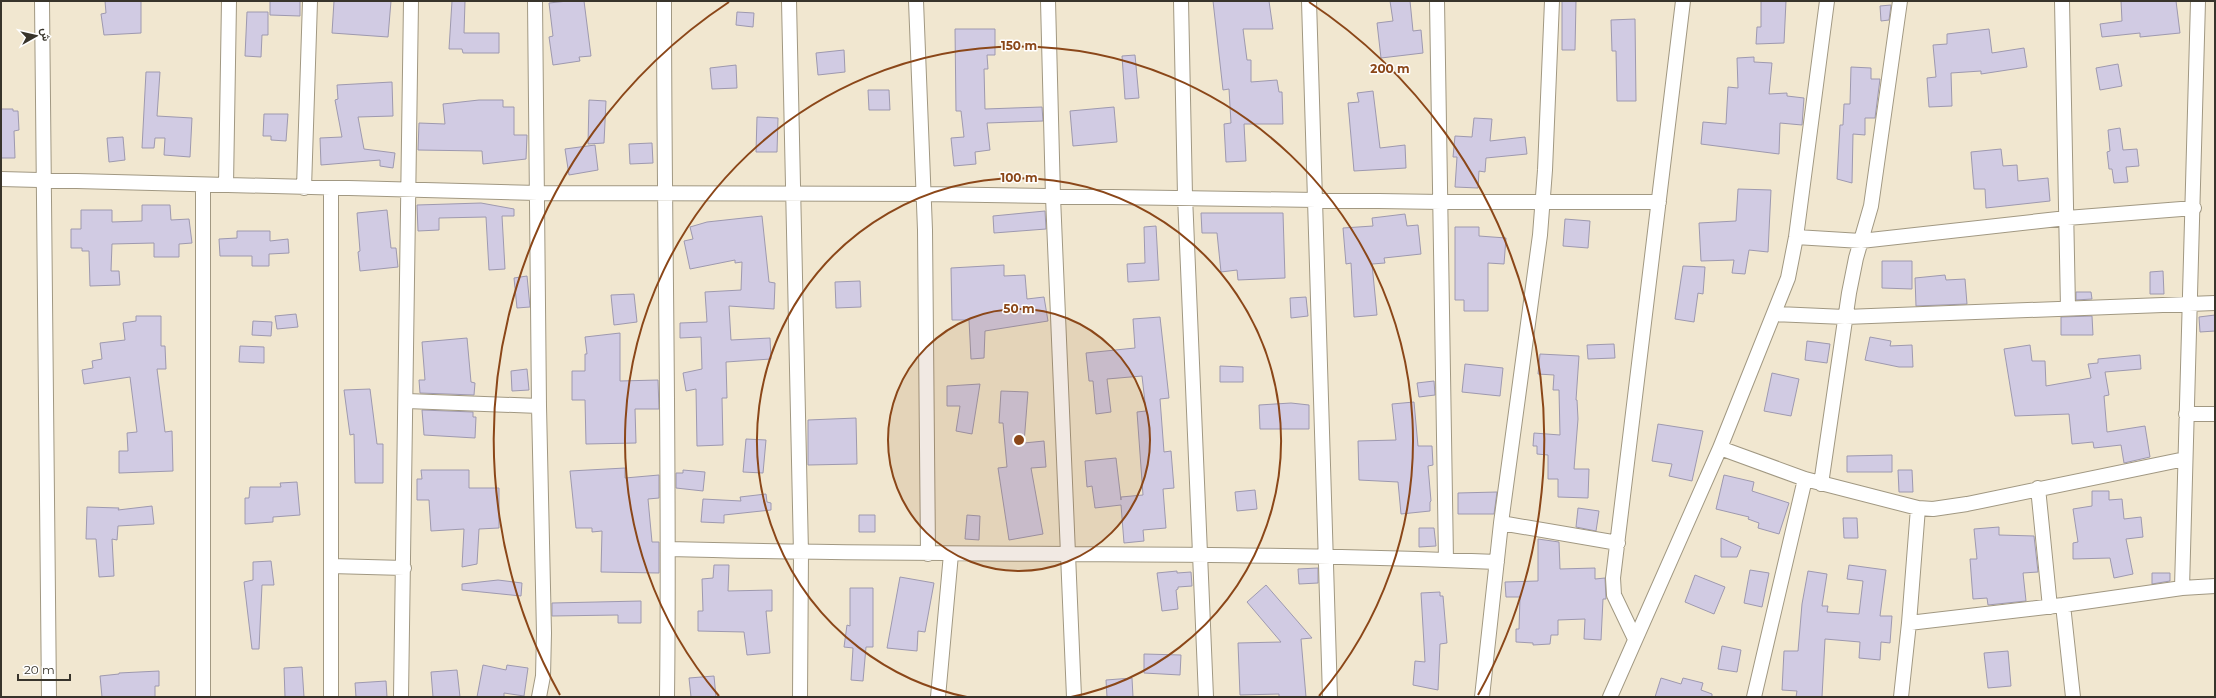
<svg xmlns="http://www.w3.org/2000/svg" width="2216" height="698" font-family="Montserrat,Vazirmatn,sans-serif">
  <rect width="100%" height="100%" fill="#f1e7d0"/>
  <path fill="#d1cbe3" stroke="#9e99af" d="M105,1H141V33L104,35L101,14L106,13Z
    M270,1H300V16L270,15Z
    M334,1H391L388,37L332,33Z
    M452,1H465L464,33H499V53H463L462,49H449Z
    M568,1H584L591,56L579,57L580,61L553,65L549,37L553,36L549,3Z
    M1213,1H1269L1273,29H1243L1247,60H1251V82L1277,80L1279,92H1282L1283,124H1244L1246,161L1226,162L1224,124L1231,123L1229,89L1223,90Z
    M1390,1H1410L1413,31L1421,30L1423,53L1381,58L1377,23L1393,21Z
    M1562,1H1576L1575,50H1562Z
    M1761,1H1786L1784,43L1756,44L1757,27H1761Z
    M2121,1H2176L2180,33L2140,37V33L2102,37L2100,24L2122,21Z
    M1891,5L1889,20L1881,21L1880,6Z
    M247,12H268V35H262L261,57L245,56Z
    M737,12L754,13L753,27L736,25Z
    M1635,19L1636,101H1617L1616,51H1612L1611,20Z
    M955,29H995V55H987L988,69H984L985,109L1042,107L1043,121L987,123L990,150L975,152L976,164L954,166L951,138L964,137L961,111H956Z
    M1989,29L1992,53L2024,48L2027,67L1981,74V71L1951,73L1952,106L1929,107L1927,78L1936,77L1933,45L1947,44V34Z
    M844,50L845,72L818,75L816,53Z
    M1135,55L1139,98L1125,99L1122,56Z
    M1754,57V62L1772,63L1769,94L1787,93V96L1804,98L1802,125L1780,123L1779,154L1701,144L1703,122L1726,124L1728,87L1738,88L1737,58Z
    M2118,64L2122,86L2100,90L2096,68Z
    M736,65L737,88L712,89L710,68Z
    M1851,67L1871,68V79H1880L1875,118H1865V135L1853,134L1852,183L1837,179L1840,125H1843L1844,104H1850Z
    M146,72H160L157,116L192,118L190,157L164,155L165,138H155L154,148H142Z
    M392,82L393,116L358,117L364,149L395,153L393,168L380,166V160L321,165L320,138L342,137L335,100L338,99L337,85Z
    M868,90H889L890,110H869Z
    M1373,91L1380,148L1405,145L1406,168L1354,171L1348,103L1359,102L1357,93Z
    M479,100H503V107H514V135H527L526,159L483,164L482,151L418,150L419,123L445,124L443,104Z
    M589,100L606,101L604,143L588,144Z
    M1114,107L1117,142L1073,146L1070,111Z
    M1,109H13V111H18L19,130L14,131L15,158H1Z
    M264,114H288L286,141L271,140V136H263Z
    M757,117L778,118L777,152H756Z
    M1474,118L1492,119L1490,141L1525,137L1527,154L1486,158L1485,172L1479,171L1478,188L1455,187L1457,157H1453L1455,136L1472,137Z
    M2120,128L2123,150L2137,149L2139,166L2126,167L2128,182L2114,183L2112,169H2109L2107,152L2110,151L2108,130Z
    M123,137L125,160L109,162L107,138Z
    M652,143L653,163L630,164L629,144Z
    M595,145L598,170L569,175L565,149Z
    M2001,149L2003,166L2017,165L2018,181L2048,178L2050,201L1986,208L1985,189H1974L1971,152Z
    M1738,189L1771,190L1768,252L1749,250L1745,274L1732,273L1734,260L1701,261L1699,223L1736,221Z
    M481,203L514,209V216H502L505,269L489,270L486,217L439,218V230L418,231L417,205Z
    M142,205H170L171,220L189,219L192,243L179,244V257H154V243L112,244L111,271H119L120,285L90,286L89,251H82V248H71V229H81V210H112V222L142,221Z
    M387,210L391,248H396L398,267L360,271L358,252L360,251L357,213Z
    M1045,211L1046,229L994,233L993,216Z
    M1201,213H1283L1285,278L1238,280L1237,270L1221,272L1217,233H1202Z
    M1405,214L1407,226L1418,225L1421,254L1384,258L1385,263L1372,264L1377,315L1354,317L1351,263L1346,264L1343,228L1373,226L1372,218Z
    M762,216L769,282L775,283L774,309L729,306L731,340L770,338L771,359L726,362L727,398H722L723,445L697,446L696,389L686,391L683,373L702,369L701,337L680,338V323L707,322L705,292L741,290L742,262L735,263V260L690,269L684,241L693,239L690,227L707,222Z
    M1565,219L1590,221L1588,248L1563,246Z
    M1156,226L1159,280L1128,282L1127,264L1145,263L1144,227Z
    M1455,227H1479V236L1506,238L1504,264L1488,263V311H1464V300H1455Z
    M237,231H270V241L288,239L289,253L269,254V266H252V256H220L219,239L237,238Z
    M1882,261H1912V289L1882,288Z
    M1004,265V276L1025,275L1027,299L1044,297L1048,321L985,331L984,358L971,359L969,320H952L951,268Z
    M1683,266L1705,267L1703,294L1698,293L1694,322L1675,319Z
    M2163,271L2164,294H2150V272Z
    M1945,275L1946,280L1965,279L1967,304L1916,306L1915,278Z
    M527,276L530,307L517,308L514,278Z
    M860,281L861,307L836,308L835,282Z
    M2076,292H2091L2092,299L2076,300Z
    M634,294L637,322L614,325L611,295Z
    M1306,297L1308,316L1291,318L1290,298Z
    M296,314L298,327L277,329L275,316Z
    M2215,315V331L2200,332L2199,317Z
    M136,316H161V346H165L166,369H157L165,432L172,431L173,471L119,473V451H128L127,433L137,432L130,377L84,384L82,370L93,368L92,361L102,359L100,343L125,340L123,323L136,321Z
    M2092,316L2093,335H2061V317Z
    M1160,317L1169,398L1160,399L1164,452L1171,451L1174,488L1163,489L1166,528L1143,530L1144,541L1124,543L1121,505L1095,508L1092,486L1087,487L1085,461L1116,458L1121,500V497L1143,495L1137,412L1146,411L1142,376L1107,379L1111,412L1096,414L1093,381H1089L1086,353L1135,348L1133,319Z
    M253,321L272,322L271,336L252,335Z
    M620,333V381L658,380L659,409H635L636,443L586,444L585,400H572V371H585V354H587L585,337Z
    M1870,337L1891,341L1890,346L1912,345L1913,367H1899L1865,360Z
    M467,338L471,382L475,383L474,395L420,393L419,380H425L422,342Z
    M1807,341L1830,344L1827,363L1805,360Z
    M1614,344L1615,358L1588,359L1587,345Z
    M2030,345L2032,361H2045L2046,386L2091,378L2088,364L2098,363V359L2140,355L2141,369L2105,372L2109,395L2104,396L2107,432L2145,426L2150,457L2124,463L2121,445L2094,448L2093,442L2072,444L2069,414L2015,416L2004,349Z
    M240,346L264,347V363L239,362Z
    M1540,354L1579,356L1576,400H1577L1578,419L1574,469H1589L1588,498L1558,497V479H1548V455L1537,454V446H1533L1534,433L1560,435L1559,390H1553L1554,375L1538,374Z
    M1465,364L1503,368L1500,396L1462,392Z
    M1220,366L1243,367V382H1220Z
    M527,369L529,390L512,391L511,371Z
    M1772,373L1799,379L1791,416L1764,411Z
    M1434,381L1435,395L1419,397L1417,383Z
    M980,384L972,434L956,431L960,406H947V386Z
    M370,389L377,444H383V483H355L354,434L350,435L344,390Z
    M1001,391L1028,392L1024,443L1044,441L1046,467L1031,468L1043,534L1009,540L998,468L1007,467L1003,423H999Z
    M1414,402L1418,446H1432L1433,465L1428,466L1431,501L1430,502V511L1401,514L1398,482L1359,480L1358,441L1396,440L1392,404Z
    M1291,403L1309,405V429H1260L1259,405Z
    M422,410L473,412V417H476L475,438L424,435Z
    M856,418L857,464L808,465V420Z
    M1658,424L1703,431L1692,481L1669,476L1672,464L1652,461Z
    M746,439L766,440L763,473L743,472Z
    M1892,455V472H1847V456Z
    M625,468V478L659,475V498L648,499L652,542H659V573L601,572L602,531L592,532V528H576L570,471Z
    M421,470H469V488H499V528L479,529L477,564L462,567L464,529L431,531L429,500H417V479H422Z
    M683,470L705,472L703,491L676,488V473H683Z
    M1898,470H1912L1913,492H1899Z
    M1724,475L1754,482L1752,491L1789,503L1779,534L1758,528L1759,523L1748,519L1749,517L1716,509Z
    M297,482L300,515L273,517V522L245,524V498H249L250,487H281L280,483Z
    M1255,490L1257,509L1237,511L1235,492Z
    M2092,491H2109V500L2122,499L2124,519L2141,517L2143,537L2126,539L2133,574L2114,578L2110,558L2073,559V543L2078,542L2073,509L2092,506Z
    M1497,492L1494,514H1458V493Z
    M766,494L767,502L771,503V510L724,515V523L701,522L703,499L741,501L740,497Z
    M152,506L154,524L118,526L117,540L112,539L114,576L99,577L96,539H86L87,507L119,508L118,510Z
    M1578,508L1599,511L1596,531L1576,527Z
    M859,515H875V532H859Z
    M967,515L980,516L979,540L965,539Z
    M1843,518H1857L1858,538H1844Z
    M1999,527V535L2034,536L2038,572L2023,573L2026,601L1988,605L1987,598L1973,599L1970,559H1977L1974,529Z
    M1419,528H1434L1436,546L1419,547Z
    M1721,538L1741,547L1737,557H1721Z
    M1538,539L1559,542L1560,569L1595,568V579L1605,578L1606,599H1603L1601,640L1584,639L1585,619L1558,620V635H1551L1550,644L1533,645V643L1516,642V629H1519L1520,597H1506L1505,582L1538,581Z
    M271,561L274,585H262L259,649H252L244,582L253,580V562Z
    M714,565H729L728,591L772,590V611H766L770,653L747,655L744,632L698,631V611H703L702,579L713,578Z
    M1849,565L1886,570L1880,616H1892L1890,643L1881,642L1880,660L1859,658L1860,642L1825,639L1822,697H1796L1797,691L1782,690L1784,651H1798L1802,604L1808,571L1827,574L1822,606H1828L1827,612L1859,614L1863,581L1847,579Z
    M1318,568V583L1299,584L1298,569Z
    M1750,570L1769,573L1762,607L1744,603Z
    M1177,571V573L1191,572L1192,586L1178,587V589L1176,590L1178,609L1162,611L1157,573Z
    M2152,573H2170V581L2152,584Z
    M1695,575L1725,587L1714,614L1685,602Z
    M900,577L934,583L925,632L918,631L917,651L887,648Z
    M498,580L522,583L521,596L462,590V584Z
    M1266,585L1312,638L1301,639L1306,697H1279V694L1240,695L1238,643L1281,642L1247,602Z
    M850,588H873V647H866L863,681L851,680L853,648L844,647L847,625L850,626Z
    M1440,592V596H1443L1447,643L1440,644L1438,690L1413,685L1415,661L1425,662L1421,593Z
    M641,601V623H618V615L552,616V603Z
    M1722,646L1741,650L1737,672L1718,669Z
    M2008,651L2011,686L1988,688L1984,653Z
    M1144,654L1181,655L1180,675L1144,673Z
    M483,665L506,670L507,665L528,668L524,696L504,693V697H477Z
    M302,667L304,697H285L284,668Z
    M457,670L460,697H433L431,672Z
    M159,671V686H155V697H102L100,676L119,674V673Z
    M714,676L716,697H691L689,678Z
    M1132,678L1133,697H1107L1106,680Z
    M1661,678L1681,684L1683,678L1703,683L1701,690L1712,694V697H1655Z
    M386,681L387,697H356L355,683Z"/>
  <g fill="none" stroke-linecap="round" stroke-linejoin="round">
    <g stroke="#a19882" stroke-width="16">
      <path id="street" d="M42,1L49,697
        M535,1L539,406L544,633L543,676L539,697
        M664,1C664,233 670,465 667,697
        M789,1L801,553L800,697
        M916,1L925,230L928,554
        M1048,1L1053,197L1074,697
        M1181,1L1185,196L1206,697
        M1309,1L1330,697
        M1437,1L1446,560
        M2062,1L2068,308
        M1,179L538,193L924,194L1441,202H1659
        M226,185L229,1
        M304,188L310,1
        M1796,237L1861,241L2067,218L2194,208
        M1775,314L1845,317L2215,303
        M407,401L539,406
        M2186,414H2215
        M1720,448L1805,479L1918,508L1933,509L1967,504L2185,459
        M1821,484L1849,293L1856,258L1871,206L1900,1
        M2038,488L2050,607
        M1501,523L1618,543
        M669,549C945,557 1221,550 1497,562
        M331,566L404,568
        M2182,588L2198,1
        M2063,605L2073,697
        M1909,623L2063,605L2182,588L2215,586
        M1635,639L1614,595L1613,578L1683,1
        M203,697V186
        M331,697V189
        M401,697L411,1
        M938,697L951,554
        M1482,697L1501,523L1540,235L1545,170L1552,1
        M1610,697L1720,448L1788,278L1796,237L1827,1
        M1754,697L1805,479
        M1901,697L1909,623L1918,508"/>
    </g>
    <use href="#street" stroke="#fff" stroke-width="14"/>
  </g>
  <circle cx="1019" cy="440" r="131" fill="#8b4719" fill-opacity=".12"/>
  <g fill="none" stroke="#8b4719" stroke-width="2">
    <circle cx="1019" cy="440" r="131"/>
    <path d="M967 697A262 262 0 1 1 1071 697"/>
    <path d="M719 696A394 394 0 1 1 1319 696"/>
    <path d="M560 695A525 525 0 0 1 729 2M1309 2A525 525 0 0 1 1478 695"/>
  </g>
  <circle cx="1019" cy="440" r="6" fill="#8b4719" stroke="#fff" stroke-width="2"/>
  <g font-size="12" text-anchor="middle" font-weight="bold" fill="#8b4719" stroke="#fff" stroke-width="3" stroke-linejoin="round" paint-order="stroke">
    <text x="1019" y="50">150 m</text>
    <text x="1390" y="73">200 m</text>
    <text x="1019" y="182">100 m</text>
    <text x="1019" y="313">50 m</text>
  </g>
  <rect width="2216" height="698" fill="none" stroke="#38342b" stroke-width="4"/>
  <g transform="translate(36 36) rotate(82)" stroke="#ffffff" stroke-width="3" paint-order="stroke">
  <path d="M0-3L7 15L0 10L-7 15Z" fill="#38342b"/>
  <text y="-6" font-size="11" font-weight="bold" text-anchor="middle" fill="#38342b">ش</text>
  </g>
  <path d="M18 674v6h52v-6" fill="none" stroke="#38342b" stroke-width="2"/>
  <text x="24" y="674" font-size="12" fill="#38342b" stroke="#ffffff" stroke-width="3" paint-order="stroke">20 m</text>
</svg>
